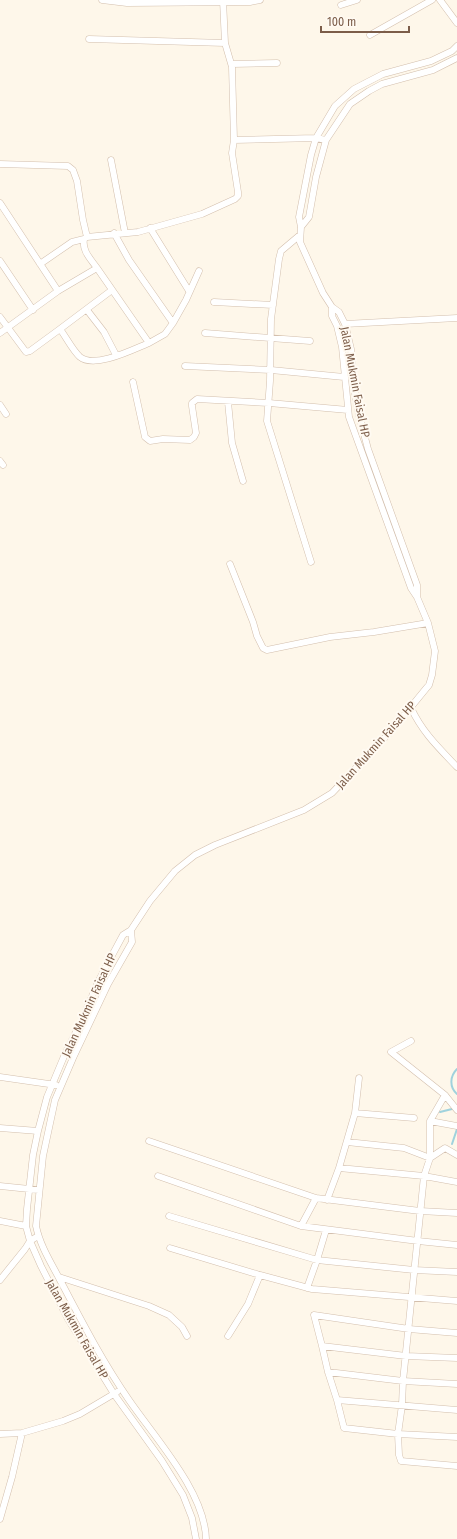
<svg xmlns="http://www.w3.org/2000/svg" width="457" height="1539" font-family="'Fira Sans Condensed',sans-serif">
  <rect width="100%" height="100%" fill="#fef7ea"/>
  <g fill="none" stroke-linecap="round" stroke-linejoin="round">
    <path stroke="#a0d2dd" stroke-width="2" d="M457,1069C450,1076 449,1087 457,1094
      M440,1112L452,1109L455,1107
      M452,1144L457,1129"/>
    <g stroke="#d3bfad" stroke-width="7">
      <path id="minor" d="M102,0L127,3L250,2L260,0
        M223,0L225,43L232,67L234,140
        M440,0L457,23
        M341,5L357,0
        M370,35L432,0
        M89,39L225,43
        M232,64L277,63
        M111,160L125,233
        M0,164L68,166L73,170L77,181L83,220L87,237
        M0,203L58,291
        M301,227L309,217L316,177L326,140L350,104L369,91L382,84L433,70L457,58
        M150,228L189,291
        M114,233L129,260L173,323L186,300L199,271
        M300,235L281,251L279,259L271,319L270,381L267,421L311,562
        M0,261L33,310
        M40,264L72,242L84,239
        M214,302L273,305
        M87,310L104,332L116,355
        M0,317L26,352L30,351L60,329C66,337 73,351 80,357C95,369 134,349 149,343L97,268
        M345,324L457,318
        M60,329L112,290
        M0,333L58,291L97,268C90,258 82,251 84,239L87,237L138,232L202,214L235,199L238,196V192L232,153L234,140L316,138L326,140
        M205,333L310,341
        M149,343L165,334L173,323
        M185,366L271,370L344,377
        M133,382L145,437L150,441L163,439L190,440L194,437L196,433L192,406V403L197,399L269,403L348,410
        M228,402L232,443L243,481
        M0,405L6,414
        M0,461L3,465
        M230,564L253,622L257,636L263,648L267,650L330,637L374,632L428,623
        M417,597V585L368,449L359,415L355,393L351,349L345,324L339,312L332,307L323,293L300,242L301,227L299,217L311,155L316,138L335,106L354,89L383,74L431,61L452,51L457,46
        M411,708C423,733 438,747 457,767
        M131,930L132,942L108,984L73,1058L55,1100L43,1156L36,1226C40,1245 50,1261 59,1278C81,1320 102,1361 129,1400C155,1438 205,1492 206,1539
        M411,1041L391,1052L445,1095L457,1110
        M0,1077L56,1085
        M445,1095L430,1121V1158L424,1176L403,1381L402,1405L398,1434L399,1455L401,1461L457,1466
        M355,1113L359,1078
        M430,1121L457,1126
        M0,1128L38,1131
        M149,1141L316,1198L420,1211L457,1213
        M347,1142L404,1148L430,1158L445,1148L457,1155
        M339,1168L424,1176L457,1182
        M158,1176L301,1226L418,1241L457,1245
        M0,1186L39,1190
        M327,1200L339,1168L355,1113L414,1118
        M169,1216L317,1260L414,1270L457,1272
        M0,1221L26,1226
        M301,1226L316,1198
        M170,1248L260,1275L312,1289L457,1301
        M59,1277L149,1306L169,1315L182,1327L187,1336
        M0,1280L25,1249L30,1241L38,1236
        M307,1288L317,1260L326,1230
        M228,1336L248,1304L260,1275
        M322,1346L314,1315L409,1329L457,1333
        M457,1358L406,1356L322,1346L328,1372L337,1400L457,1410
        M328,1372L403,1381L457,1384
        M337,1400L344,1428L398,1434L457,1437
        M0,1434L22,1433L63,1421L80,1414L117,1392
        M0,1519L12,1477L22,1433
        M196,1539L192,1518L183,1495L162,1461L114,1394L68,1319L41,1266L30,1241L26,1226L27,1209L33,1155L38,1131L47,1097L65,1054L82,1020L98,982L109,961L123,935L131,930L150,901L175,871L195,855L215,845L304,810L332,793L393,729L424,691L429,685L432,675L435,651L428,623L417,597L411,588L349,417L342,347L337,326L332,316V307"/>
    </g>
    <use href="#minor" stroke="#fff" stroke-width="6"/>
  </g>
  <g text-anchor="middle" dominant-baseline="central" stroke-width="4" stroke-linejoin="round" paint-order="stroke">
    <g font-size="12" fill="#7c5d49" stroke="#fffaf2">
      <text transform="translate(355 382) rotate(79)">Jalan Mukmin Faisal HP</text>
      <text transform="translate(376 745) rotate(-48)">Jalan Mukmin Faisal HP</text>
      <text transform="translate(89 1005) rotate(-65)">Jalan Mukmin Faisal HP</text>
      <text transform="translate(77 1329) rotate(60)">Jalan Mukmin Faisal HP</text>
    </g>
  </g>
  <path d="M321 26v6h88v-6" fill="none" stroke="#7c5d49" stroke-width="2"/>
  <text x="327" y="26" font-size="12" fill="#7c5d49" stroke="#fffaf2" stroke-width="3" paint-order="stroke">100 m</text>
</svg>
